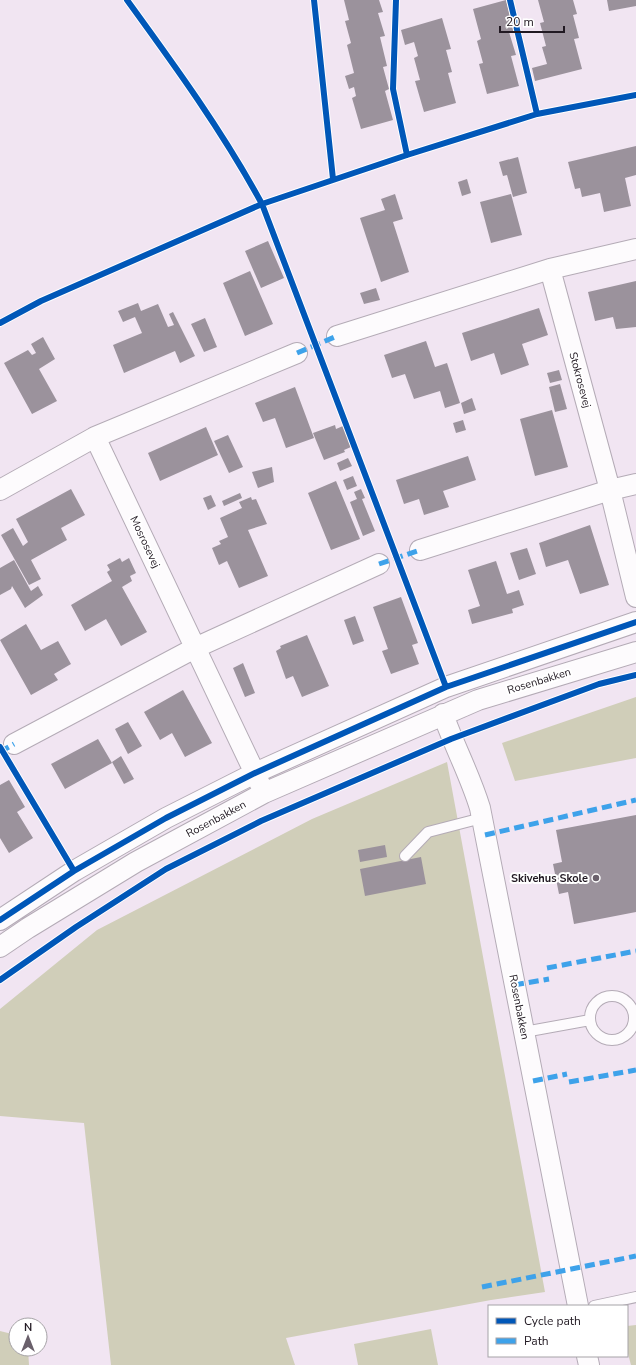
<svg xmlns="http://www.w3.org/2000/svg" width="636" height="1365" font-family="'Nunito Sans',sans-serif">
  <rect width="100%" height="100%" fill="#f1e5f2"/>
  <path fill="#d0ceb9" d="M636,697V758L515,781L502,743Z
    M447,762L545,1292L491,1300L286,1338L295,1365H111L84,1123L0,1116V1009L97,930L312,819Z
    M636,1325V1365H631L627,1350V1326Z
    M431,1329L438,1365H358L354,1344Z
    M0,1331L16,1335V1349H28L29,1365H0Z"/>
  <path fill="#9b929c" d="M344,0H379L383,12L378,13L385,36L380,37L387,66L383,67L389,89L385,91L393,120L361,129L352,98L356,96L354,87L349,89L345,76L354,73L347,45L351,43L345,21L349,20Z
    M506,0L514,31L509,32L516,55L511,56L519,86L487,94L479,64L483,63L477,41L481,39L473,9Z
    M538,0H573L577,14L573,15L579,38L574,39L582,69L535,81L532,68L547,64L542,47L546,46L540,23L544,22Z
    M607,0H636V6L609,11Z
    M442,18L451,49L446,50L452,72L448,73L456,103L424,112L415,81L420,80L414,58L418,56L414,42L405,45L401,30Z
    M636,146V175L625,178L631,206L604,212L600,193L582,197L580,188L575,189L568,162Z
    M518,157L527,193L513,197L507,175L503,176L499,162Z
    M467,179L471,193L462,196L458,182Z
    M395,194L403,219L393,222L409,272L381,282L360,218L385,210L381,199Z
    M511,194L522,235L491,243L480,202Z
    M268,241L284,278L261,288L245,251Z
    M250,271L273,324L245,336L223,283Z
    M636,281V327L616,329L613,317L595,321L588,292Z
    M376,288L380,300L364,304L360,293Z
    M138,303L141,311L158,304L168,327L174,325L169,314L173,312L195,356L180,363L175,351L124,373L113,345L142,333L135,317L123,322L118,311Z
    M539,308L548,335L522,344L529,365L501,375L494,353L471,361L462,333Z
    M205,318L217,347L204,352L191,324Z
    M43,337L55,359L39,369L57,401L32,414L4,363L28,350L32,355L36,353L31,344Z
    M426,341L435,367L447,363L460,403L445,408L440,391L414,399L405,374L392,378L384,355Z
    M559,370L562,380L550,383L547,373Z
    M560,384L567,409L555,412L549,387Z
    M295,387L314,438L286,448L275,418L263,422L255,403Z
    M472,398L476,410L464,414L461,403Z
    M552,410L568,467L535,476L520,419Z
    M463,420L466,430L456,433L453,423Z
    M335,425L336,429L343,426L351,447L344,450L345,452L324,460L313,433Z
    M206,427L218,455L160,481L148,453Z
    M228,435L243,467L229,473L214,441Z
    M468,456L476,480L443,491L449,507L424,515L419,499L404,504L396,480Z
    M348,458L352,466L340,471L337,463Z
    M272,467L274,482L258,488L252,472Z
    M353,476L357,486L347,490L343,480Z
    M336,481L360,539L331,550L308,493Z
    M71,489L85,515L61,528L67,540L31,560L41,579L29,585L1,535L13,528L23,546L28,542L16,519Z
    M361,489L365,498L362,499L375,531L363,536L350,502L357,499L354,492Z
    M240,493L242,498L224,506L222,501Z
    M211,495L216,506L208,510L203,498Z
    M251,497L252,500L256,499L267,524L248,530L268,576L239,588L227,561L219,565L212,548L221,544L219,541L228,537L220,518L242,508L239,502Z
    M590,525L609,585L580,594L568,560L546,567L539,543Z
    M527,548L536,574L519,580L510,553Z
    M120,558L122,562L129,558L136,573L130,576L132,581L122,587L147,632L121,646L106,619L85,631L71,605L112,581L107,572L110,570L107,565Z
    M14,560L31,591L38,586L43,595L25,608L12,586L11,589L0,595V568Z
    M496,561L507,594L519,590L524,605L512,609L513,613L472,624L468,610L480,606L468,570Z
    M401,597L418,643L412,645L419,664L391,674L382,651L388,649L373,607Z
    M355,616L364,641L353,645L344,620Z
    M26,624L41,650L58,641L71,664L54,674L58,680L31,695L0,640Z
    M307,635L329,686L302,697L293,676L286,679L276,651L281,648L280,646Z
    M243,663L255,693L245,697L233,668Z
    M183,690L212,743L185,757L172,733L160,740L144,712Z
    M128,722L142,746L128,754L115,729Z
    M98,739L112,763L65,789L51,764Z
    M121,756L134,779L124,784L112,762Z
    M9,780L25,807L17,812L33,838L9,853L0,838V785Z
    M636,815V912L574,924L568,892L559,894L553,864L562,862L556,830Z
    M385,845L387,857L360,862L358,850Z
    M421,857L426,884L365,896L360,869Z"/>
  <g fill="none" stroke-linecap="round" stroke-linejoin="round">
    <g stroke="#b4abb6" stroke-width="12">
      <path id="service" d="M405,856L428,832L482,818
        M590 1018a22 22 0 1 1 44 0a22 22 0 1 1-44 0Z
        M524,1032L590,1020
        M594,1306L636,1297"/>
    </g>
    <g stroke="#b4abb6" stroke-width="22">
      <path id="minor" d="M550,269L610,490L636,597
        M337,336L550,269L636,249
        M95,437L260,784
        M0,490L95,437L297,353
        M420,550L610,490L636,484
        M443,714C454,746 470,775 480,808L578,1306
        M14,744L195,648L379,564
        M0,920L74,871L166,818L255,773L446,687L636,622
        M0,947L28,928L136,862L264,793L478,700L636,652
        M587,1356L589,1365"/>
    </g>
    <use href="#service" stroke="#fdfbfd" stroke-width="10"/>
    <use href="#minor" stroke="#fdfbfd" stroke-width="20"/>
    <path stroke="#3ea2ea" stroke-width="5" stroke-dasharray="10 5" stroke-linecap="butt" d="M297,353L337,336
      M379,564L420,550
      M0,752L14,744
      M485,835L636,800
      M547,968L636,951
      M514,985L549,979
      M533,1081L567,1074
      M569,1082L636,1070
      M482,1287L636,1256"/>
    <g stroke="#fff" stroke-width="8">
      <path id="cycleway" d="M127,0C175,66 223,132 262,204L446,687
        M314,0L333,179
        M396,0L393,89L407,155
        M510,0L537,114
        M0,323L41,301L262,204L407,155L537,114L636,95
        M0,747L74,871
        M0,920L74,871L166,818L255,773L446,687L636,622
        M0,980L76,927L166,869L261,821L451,739L599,684L636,675"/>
    </g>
    <use href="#cycleway" stroke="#0057b8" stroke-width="6"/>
  </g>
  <circle fill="#6a606b" stroke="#fff" stroke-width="1.5" cx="596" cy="878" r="4"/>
  <g text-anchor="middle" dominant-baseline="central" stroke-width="4" stroke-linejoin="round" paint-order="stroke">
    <g font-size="11" fill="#211922" stroke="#fff">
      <text transform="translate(580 380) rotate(75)">Stokrosevej</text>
      <text transform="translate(145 542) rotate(65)">Mosrosevej</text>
      <text transform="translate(539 681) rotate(-17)">Rosenbakken</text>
      <text transform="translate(216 819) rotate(-28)">Rosenbakken</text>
      <text transform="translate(519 1007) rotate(79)">Rosenbakken</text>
    </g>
    <g font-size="11" font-weight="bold" fill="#211922" stroke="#fff" text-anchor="end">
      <text x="588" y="878">Skivehus Skole</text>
    </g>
  </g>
  <rect x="488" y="1305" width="140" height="52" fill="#ffffff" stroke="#a6a3a7"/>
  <rect x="496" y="1318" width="20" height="6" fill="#0057b8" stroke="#a6a3a7"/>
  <text x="524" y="1325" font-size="12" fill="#211922">Cycle path</text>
  <rect x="496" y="1338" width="20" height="6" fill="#3ea2ea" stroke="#a6a3a7"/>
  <text x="524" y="1345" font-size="12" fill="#211922">Path</text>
  <g transform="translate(28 1337)"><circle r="19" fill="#ffffff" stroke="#a6a3a7"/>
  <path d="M0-3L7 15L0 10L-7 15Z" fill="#6a606b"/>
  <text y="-6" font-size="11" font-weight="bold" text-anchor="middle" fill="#211922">N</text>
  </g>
  <path d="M500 26v6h64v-6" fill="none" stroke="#211922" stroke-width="2"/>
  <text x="506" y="26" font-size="12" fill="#211922" stroke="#ffffff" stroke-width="3" paint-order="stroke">20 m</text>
</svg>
